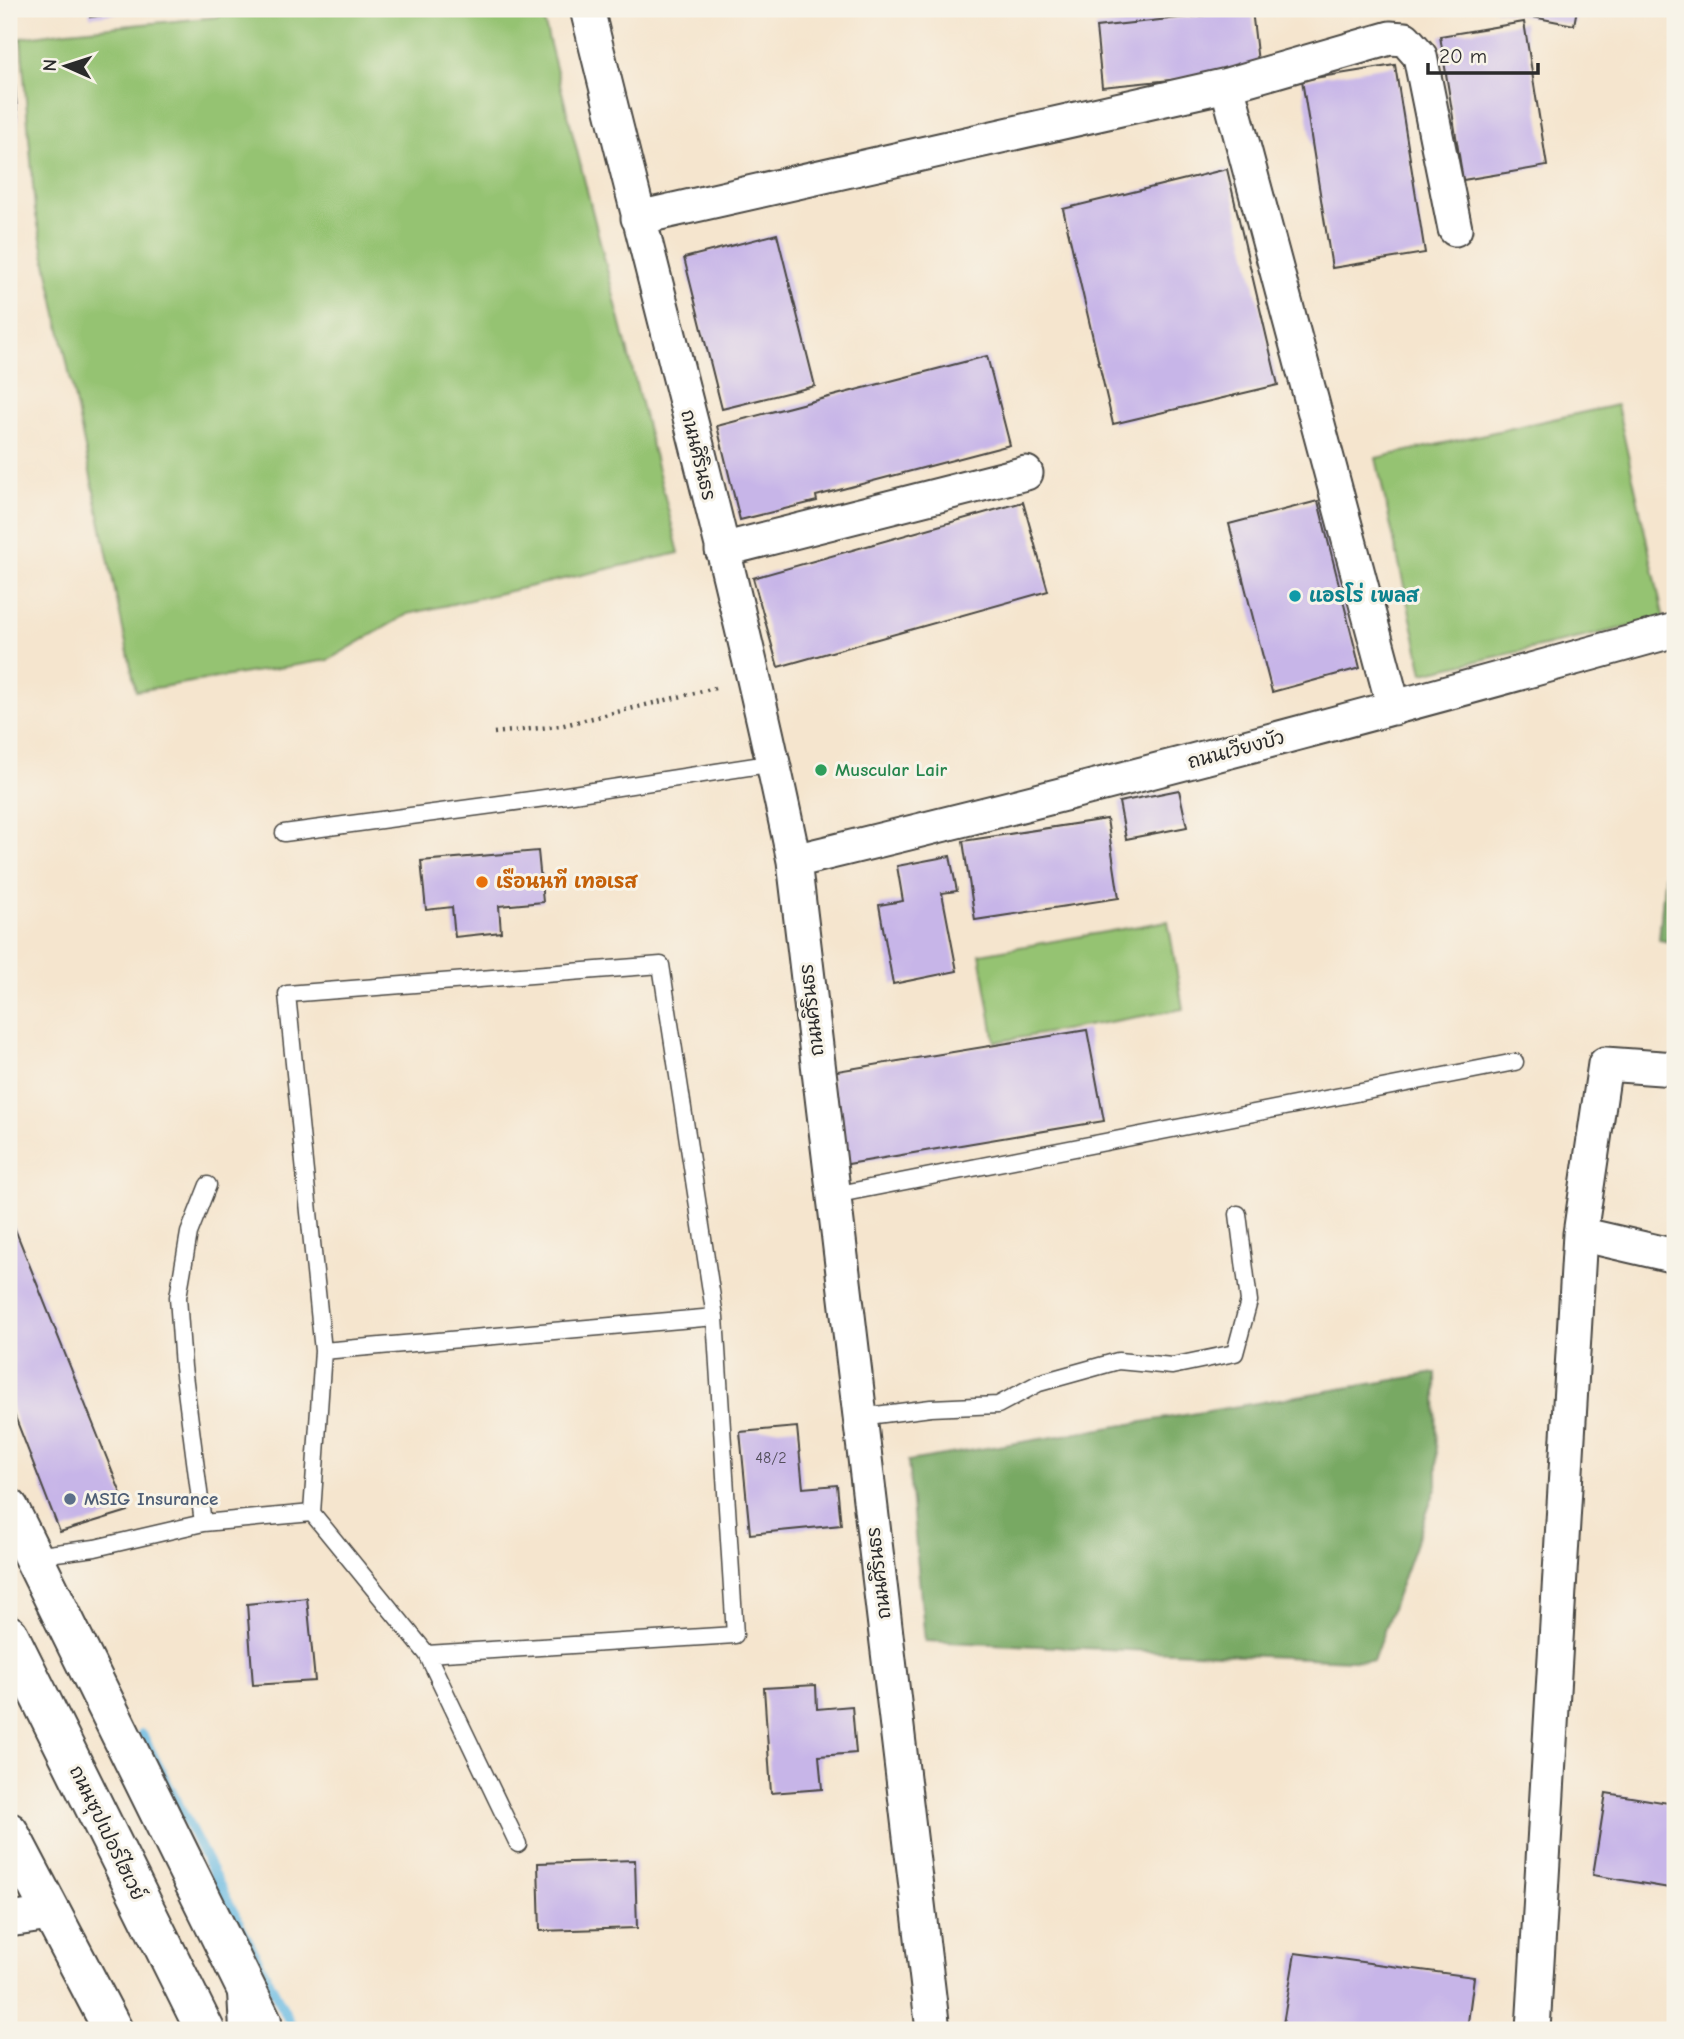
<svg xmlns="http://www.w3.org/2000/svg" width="1684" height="2039" font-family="'Comic Neue','Playpen Sans Thai',sans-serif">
  <rect width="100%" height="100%" fill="#f7f3e8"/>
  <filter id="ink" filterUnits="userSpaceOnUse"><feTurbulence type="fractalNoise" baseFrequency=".0143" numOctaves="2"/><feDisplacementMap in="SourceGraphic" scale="14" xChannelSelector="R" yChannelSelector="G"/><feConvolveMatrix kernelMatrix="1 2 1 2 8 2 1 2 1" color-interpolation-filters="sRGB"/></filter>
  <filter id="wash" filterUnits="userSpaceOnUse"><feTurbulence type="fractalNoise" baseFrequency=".00686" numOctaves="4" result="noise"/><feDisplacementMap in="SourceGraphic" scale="28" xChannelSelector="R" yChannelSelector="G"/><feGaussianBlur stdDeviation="1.57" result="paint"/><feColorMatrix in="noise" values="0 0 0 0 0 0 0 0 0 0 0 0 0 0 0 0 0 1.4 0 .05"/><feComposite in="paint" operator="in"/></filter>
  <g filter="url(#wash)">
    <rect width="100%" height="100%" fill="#f5e5ce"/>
    <path fill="#95c372" stroke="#60774e" stroke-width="2" d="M229,9H541L679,553L408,614L328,660L136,691L35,210L21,38L68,31L218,17Z
      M1617,405L1664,619L1423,673L1376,458Z
      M1168,921L1183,1009L995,1042L980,954Z"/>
    <path fill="#78a964" stroke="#526a48" stroke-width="2" d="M1675,757V943L1659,940Z
      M1436,1373L1437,1485L1373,1661L925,1641L908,1461Z"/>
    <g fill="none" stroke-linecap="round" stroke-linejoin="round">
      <path stroke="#67bae3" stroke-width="10" d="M142,1734L294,2030"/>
    </g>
    <g id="blocks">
      <path fill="#c7b5e8" d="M89,9H141V10L90,17Z
        M1492,9H1577L1574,25Z
        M1252,10L1259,71L1102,87L1096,27Z
        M1524,22L1547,166L1463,180L1440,36Z
        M11,28L18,125H9V29Z
        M1395,65L1425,253L1332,268L1302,80Z
        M1227,169L1278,385L1113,424L1063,209Z
        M777,234L815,386L722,409L684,258Z
        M987,356L1010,445L816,496L817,501L740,520L717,426Z
        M1318,501L1360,668L1272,692L1229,524Z
        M1023,502L1048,591L778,667L753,578Z
        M1179,790L1187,827L1126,839L1119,802Z
        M1107,819L1119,898L975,920L963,841Z
        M538,851L543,902L499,906L501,932L455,937L452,907L426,910L421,861Z
        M950,856L957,891L942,893L957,971L893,984L879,905L903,901L897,866Z
        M1087,1030L1104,1121L842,1165L831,1072Z
        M9,1214L128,1511L60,1532L9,1401Z
        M797,1427L803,1488L837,1485L841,1525L750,1534L740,1432Z
        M307,1598L315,1681L253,1685L247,1604Z
        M816,1685L817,1709L852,1706L856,1753L819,1756L822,1789L771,1793L764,1688Z
        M1606,1793L1675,1804V1889L1593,1875Z
        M635,1860L637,1928L540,1931L538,1863Z
        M1295,1953L1474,1977L1467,2030H1282Z"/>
    </g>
  </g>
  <g filter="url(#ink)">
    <use href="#blocks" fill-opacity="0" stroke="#494743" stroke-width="2"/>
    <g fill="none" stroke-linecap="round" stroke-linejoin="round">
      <g stroke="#494743" stroke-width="19">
        <path id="service" d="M284,833L560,796L774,763
          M834,1195L1515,1062
          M323,1351L715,1317
          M860,1417L931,1408L998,1405L1039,1383L1118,1361L1172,1366L1235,1353L1249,1301L1238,1214
          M203,1523L183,1367L178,1297L189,1233L208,1185
          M33,1556L95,1548L203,1523L312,1513L427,1654L735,1635L715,1317L661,965L287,994L323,1351L312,1513
          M427,1654L518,1844"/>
      </g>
      <g stroke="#494743" stroke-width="37">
        <path id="minor" d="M587,9C656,293 735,575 794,861L933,2030
          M1227,85L1394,708
          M638,218L1227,85L1390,38L1405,39L1420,56L1455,229
          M722,550L1026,473
          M794,861C1090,790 1383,712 1675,630
          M1580,1234L1675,1256
          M9,1920L50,1914
          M1533,2030L1580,1234L1605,1064L1675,1069"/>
      </g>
      <g stroke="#494743" stroke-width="42">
        <path id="secondary" d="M9,1508L262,2021"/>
      </g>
      <g stroke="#494743" stroke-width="42">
        <path id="trunk" d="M9,1635L205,2030
          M9,1832L113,2030
          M247,1992L249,2030"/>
      </g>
      <path stroke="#494743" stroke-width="4.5" stroke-dasharray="2 5" stroke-linecap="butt" d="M494,733L560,726L719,687"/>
      <use href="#service" stroke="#fff" stroke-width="16"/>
      <use href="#minor" stroke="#fff" stroke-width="33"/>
      <use href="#secondary" stroke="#fff" stroke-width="38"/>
      <use href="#trunk" stroke="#fff" stroke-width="38"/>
    </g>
  </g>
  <circle fill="#0f9aa8" stroke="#f7f3e8" stroke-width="2.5" cx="1295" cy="596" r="7"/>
  <circle fill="#2e9e5b" stroke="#f7f3e8" stroke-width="2.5" cx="821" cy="770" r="7"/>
  <circle fill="#e8710a" stroke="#f7f3e8" stroke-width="2.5" cx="482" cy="882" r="7"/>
  <circle fill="#5c6f8a" stroke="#f7f3e8" stroke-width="2.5" cx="70" cy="1499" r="7"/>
  <g text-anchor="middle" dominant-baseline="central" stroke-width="6" stroke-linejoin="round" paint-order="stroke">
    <g font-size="16" fill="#524e5a">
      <text x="771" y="1458">48/2</text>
    </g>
    <g font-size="19" fill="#2b2b2b" stroke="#f7f3e8">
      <text transform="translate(698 455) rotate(76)">ถนนศิรินธร</text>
      <text transform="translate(1236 750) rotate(-15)">ถนนเวียงบัว</text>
      <text transform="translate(812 1010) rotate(-97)">ถนนศิรินธร</text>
      <text transform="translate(879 1573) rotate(-97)">ถนนศิรินธร</text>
      <text transform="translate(107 1833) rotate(64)">ถนนซุปเปอร์ไฮเวย์</text>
    </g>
    <g font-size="19" font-weight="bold" fill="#0d838f" stroke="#f7f3e8" text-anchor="start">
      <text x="1309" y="596">แอรโร่ เพลส</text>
    </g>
    <g font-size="19" font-weight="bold" fill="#27864d" stroke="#f7f3e8" text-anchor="start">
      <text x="835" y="770">Muscular Lair</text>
    </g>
    <g font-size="19" font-weight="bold" fill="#c56008" stroke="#f7f3e8" text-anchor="start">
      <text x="496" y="882">เรือนนที เทอเรส</text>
    </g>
    <g font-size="19" font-weight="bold" fill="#4e5e75" stroke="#f7f3e8" text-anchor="start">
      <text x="84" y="1499">MSIG Insurance</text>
    </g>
  </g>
  <rect width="1684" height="2039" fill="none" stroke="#f7f3e8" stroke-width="35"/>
  <g transform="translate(66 66) rotate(273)" stroke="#f7f3e8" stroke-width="5" paint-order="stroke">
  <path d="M0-5L12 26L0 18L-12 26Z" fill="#2b2b2b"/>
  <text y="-10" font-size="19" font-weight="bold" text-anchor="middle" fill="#2b2b2b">N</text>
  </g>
  <path d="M1428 63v10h110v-10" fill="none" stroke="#2b2b2b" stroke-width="3.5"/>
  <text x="1439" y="63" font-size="21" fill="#2b2b2b" stroke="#f7f3e8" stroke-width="5" paint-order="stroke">20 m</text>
</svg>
